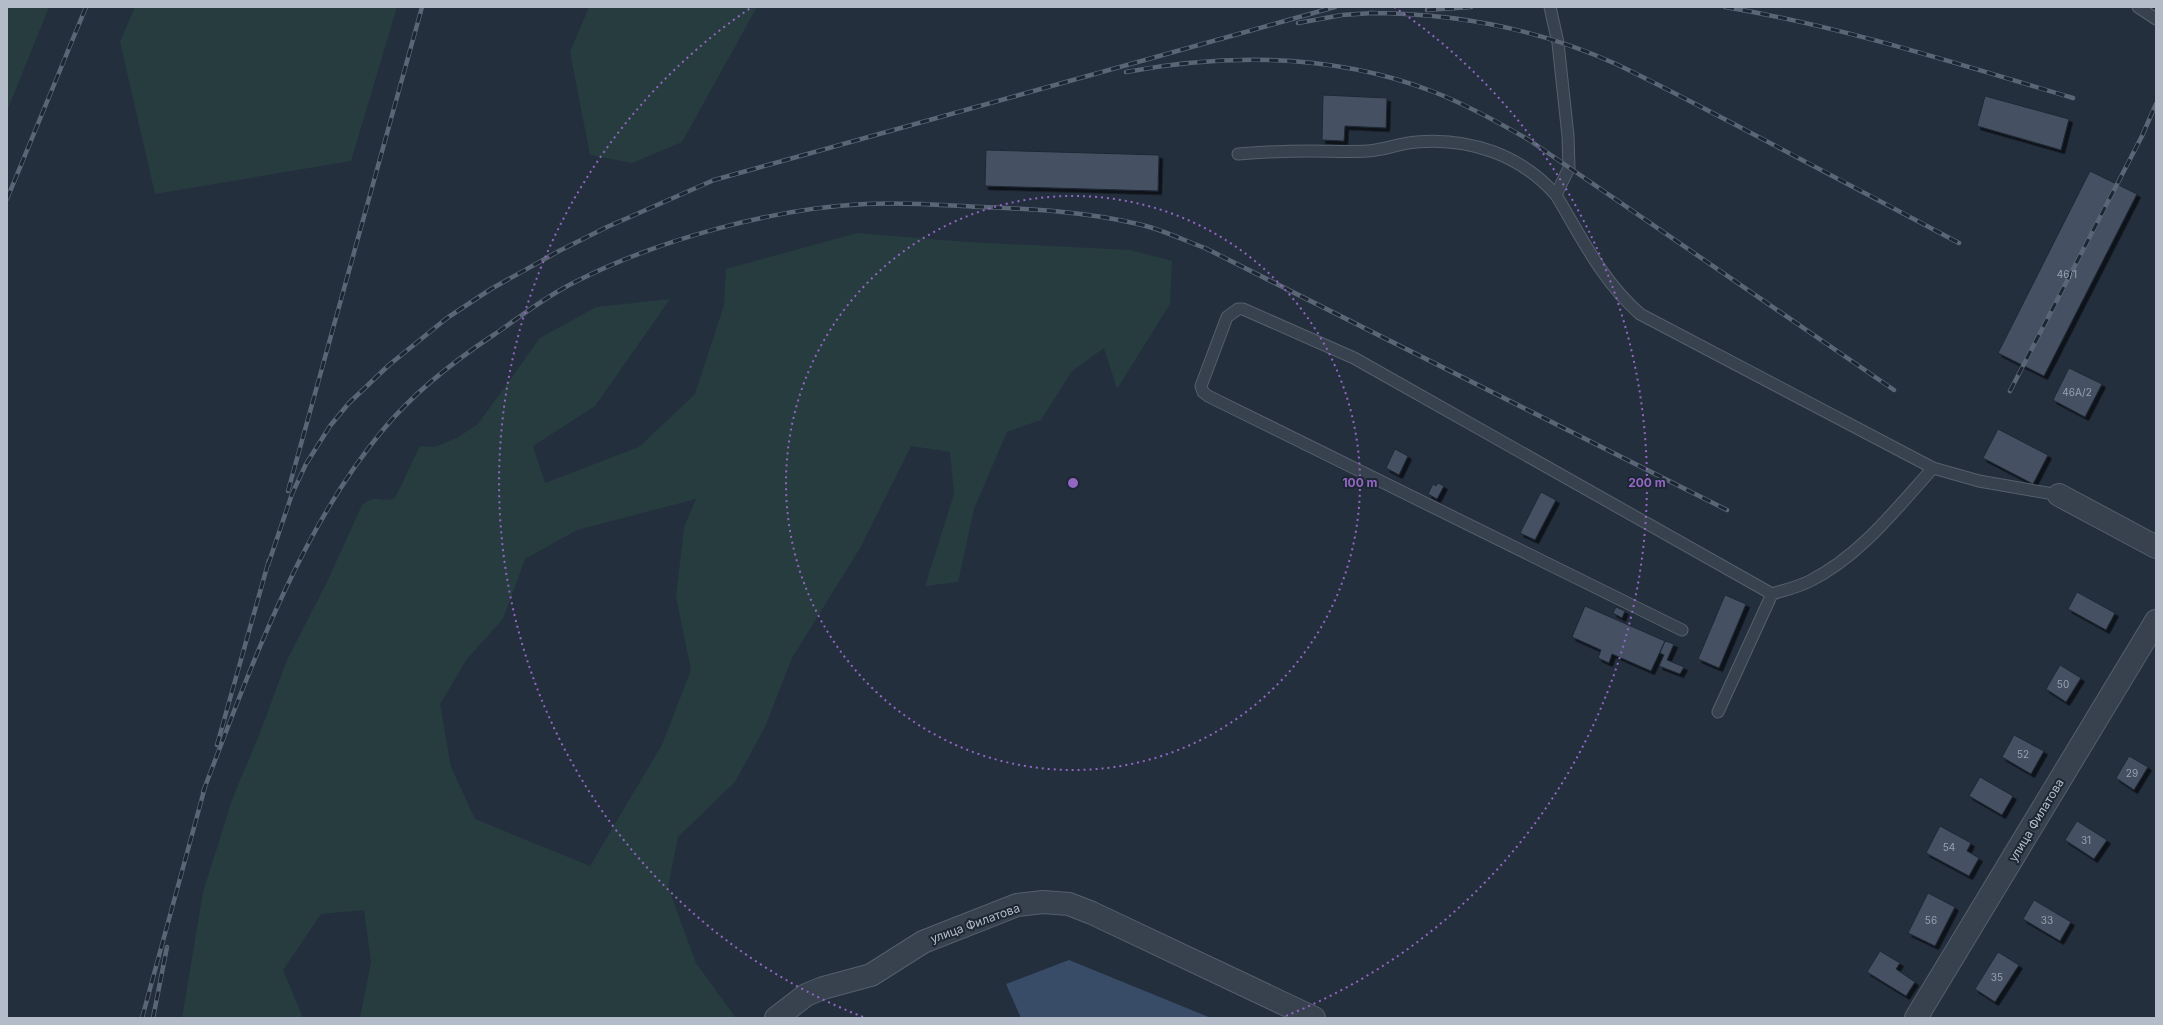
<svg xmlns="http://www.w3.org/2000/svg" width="2163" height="1025" font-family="Inter,sans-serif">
  <defs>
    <filter id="shadow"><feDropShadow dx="3.5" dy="3.5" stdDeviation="0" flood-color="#0009"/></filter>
  </defs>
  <rect width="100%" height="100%" fill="#242f3e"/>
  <path fill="#263c3f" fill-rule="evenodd" d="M7,7H49L7,111Z
    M135,7H397L351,161L155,194L120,42Z
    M589,7H757L682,142L632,163L590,155L570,52Z
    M857,233L968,242L1131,250L1172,261L1170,304L1117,389L1104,348L1072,371L1041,420L1007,432L974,509L958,582L925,586L954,494L950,452L911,446L860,548L792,658L765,727L735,782L678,837L668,887L696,963L736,1018H360L371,962L364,910L321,914L283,970L303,1018H182L203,892L233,797L260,733L287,660L328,580L362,505C378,492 379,504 395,498L420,446L435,447L457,438L478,424L540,338L596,307L670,299L595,406L533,446L545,483L639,447L695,394L724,305L726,269ZM696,499L684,527L676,597L691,670L662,745L590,866L475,819L451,767L440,704L467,659L503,619L525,559L577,530Z"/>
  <path fill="#394c67" d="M1069,960L1211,1018H1021L1006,984Z"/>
  <path fill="#455162" stroke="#1f2835" filter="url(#shadow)" d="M1323,95L1387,98L1386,128L1345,126L1344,141L1322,140Z
    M1985,96L2069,119L2061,150L1977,126Z
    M986,150L1159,155L1158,191L985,186Z
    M2090,171L2137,194L2044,376L1998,353Z
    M2069,368L2102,384L2085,417L2053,400Z
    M1998,429L2048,455L2033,484L1983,458Z
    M1395,449L1408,456L1399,475L1386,468Z
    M1438,483L1444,486L1437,499L1428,494L1433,484L1436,486Z
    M1541,492L1556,500L1535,540L1520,533Z
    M2077,592L2115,613L2106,630L2068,609Z
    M1725,595L1746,604L1719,668L1698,659Z
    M1585,606L1665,641L1651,671L1612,654L1609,663L1598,658L1601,650L1572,637Z
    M1616,607L1625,611L1622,618L1613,613Z
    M1665,641L1674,644L1667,660L1684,667L1680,674L1659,666L1664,655L1660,653Z
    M2060,665L2081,678L2066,702L2046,689Z
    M2014,735L2044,751L2031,774L2002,757Z
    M2129,756L2148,767L2134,790L2116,778Z
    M1980,777L2013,796L2002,815L1969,796Z
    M2077,821L2107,840L2094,859L2065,840Z
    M1940,826L1971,843L1967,851L1979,858L1969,876L1926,853Z
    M1928,893L1955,907L1935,946L1908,933Z
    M2034,900L2071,922L2060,941L2023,919Z
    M1880,951L1900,963L1896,969L1915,982L1906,996L1867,972Z
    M1998,952L2019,965L1995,1002L1975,989Z"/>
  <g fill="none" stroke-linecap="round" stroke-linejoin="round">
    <g stroke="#565f6c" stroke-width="13">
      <path id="service" d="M1550,7L1558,43L1568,136L1569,168L1556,195
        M2138,7L2156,19
        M1238,154C1262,152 1286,151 1311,151C1330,151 1349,152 1368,151C1385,150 1400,143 1416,142C1469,137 1521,155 1556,195C1582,238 1602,281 1640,314L1933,468L1979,481L2059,495
        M1682,630L1208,396L1203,392L1201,386L1227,317L1238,309H1243L1354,358L1772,594C1785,590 1798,587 1810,581C1860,556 1896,509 1933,468
        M1718,712L1772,594"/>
    </g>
    <g stroke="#565f6c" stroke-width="24">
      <path id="minor" d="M2059,495L2156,547
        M776,1018L806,995L823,988L871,975L923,942L1017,905L1043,902L1069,904L1092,913L1314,1018
        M1916,1018L2156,621"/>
    </g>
    <use href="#service" stroke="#38414e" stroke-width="11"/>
    <use href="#minor" stroke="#38414e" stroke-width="22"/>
    <g stroke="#5a6575" stroke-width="4.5">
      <path id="rail" d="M1725,7C1844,27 1958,64 2073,98
        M1427,10L1471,7
        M1369,13C1453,13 1539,29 1616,64C1656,83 1695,104 1734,124C1809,163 1884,203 1959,243
        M1298,23L1342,15L1373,13
        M1126,72C1229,53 1336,54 1434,92C1467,105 1498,122 1529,140L1894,390
        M7,199L86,7
        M2010,391L2142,136L2156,104
        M288,491L422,7
        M268,565L292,494L306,464L330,426L349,403L389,365L447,318L491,289L559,251L607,227L714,180L1335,7
        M217,745L269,560
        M203,792C249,672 299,531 382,431C413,393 454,361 495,334C521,316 548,295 577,281C658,240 774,208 865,204C904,202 943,205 982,207C1034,209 1087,212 1138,224C1161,229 1183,240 1205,248L1727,510
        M142,1018L205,787
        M153,1018L167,947"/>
    </g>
    <use href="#rail" stroke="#1d2633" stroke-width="3" stroke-dasharray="9" stroke-linecap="butt"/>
  </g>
  <g fill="none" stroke="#9266c3" stroke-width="2" stroke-dasharray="2 4">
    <circle cx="1073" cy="483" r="287"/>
    <path d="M863 1017A574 574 0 0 1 752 7M1394 7A574 574 0 0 1 1283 1017"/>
  </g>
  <g text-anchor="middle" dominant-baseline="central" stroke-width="4" stroke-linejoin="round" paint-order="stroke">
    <g font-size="10" fill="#98a1af">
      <text x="2067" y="274">46/1</text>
      <text x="2077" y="392">46А/2</text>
      <text x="2063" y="684">50</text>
      <text x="2023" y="754">52</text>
      <text x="2132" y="773">29</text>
      <text x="2086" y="840">31</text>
      <text x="1949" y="847">54</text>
      <text x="1931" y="920">56</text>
      <text x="2047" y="920">33</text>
      <text x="1997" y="977">35</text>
    </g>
    <g font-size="12" fill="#b4bcc9" stroke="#1d2633">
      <text transform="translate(2036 820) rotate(-59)">улица Филатова</text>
      <text transform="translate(975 923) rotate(-20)">улица Филатова</text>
    </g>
  </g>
  <circle cx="1073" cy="483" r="6" fill="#9266c3" stroke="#1d2633" stroke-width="2"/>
  <g font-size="12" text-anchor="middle" font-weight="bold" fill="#9266c3" stroke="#1d2633" stroke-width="4" stroke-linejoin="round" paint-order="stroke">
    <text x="1360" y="487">100 m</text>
    <text x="1647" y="487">200 m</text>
  </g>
  <rect width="2163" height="1025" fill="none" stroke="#b4bcc9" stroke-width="16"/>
</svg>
